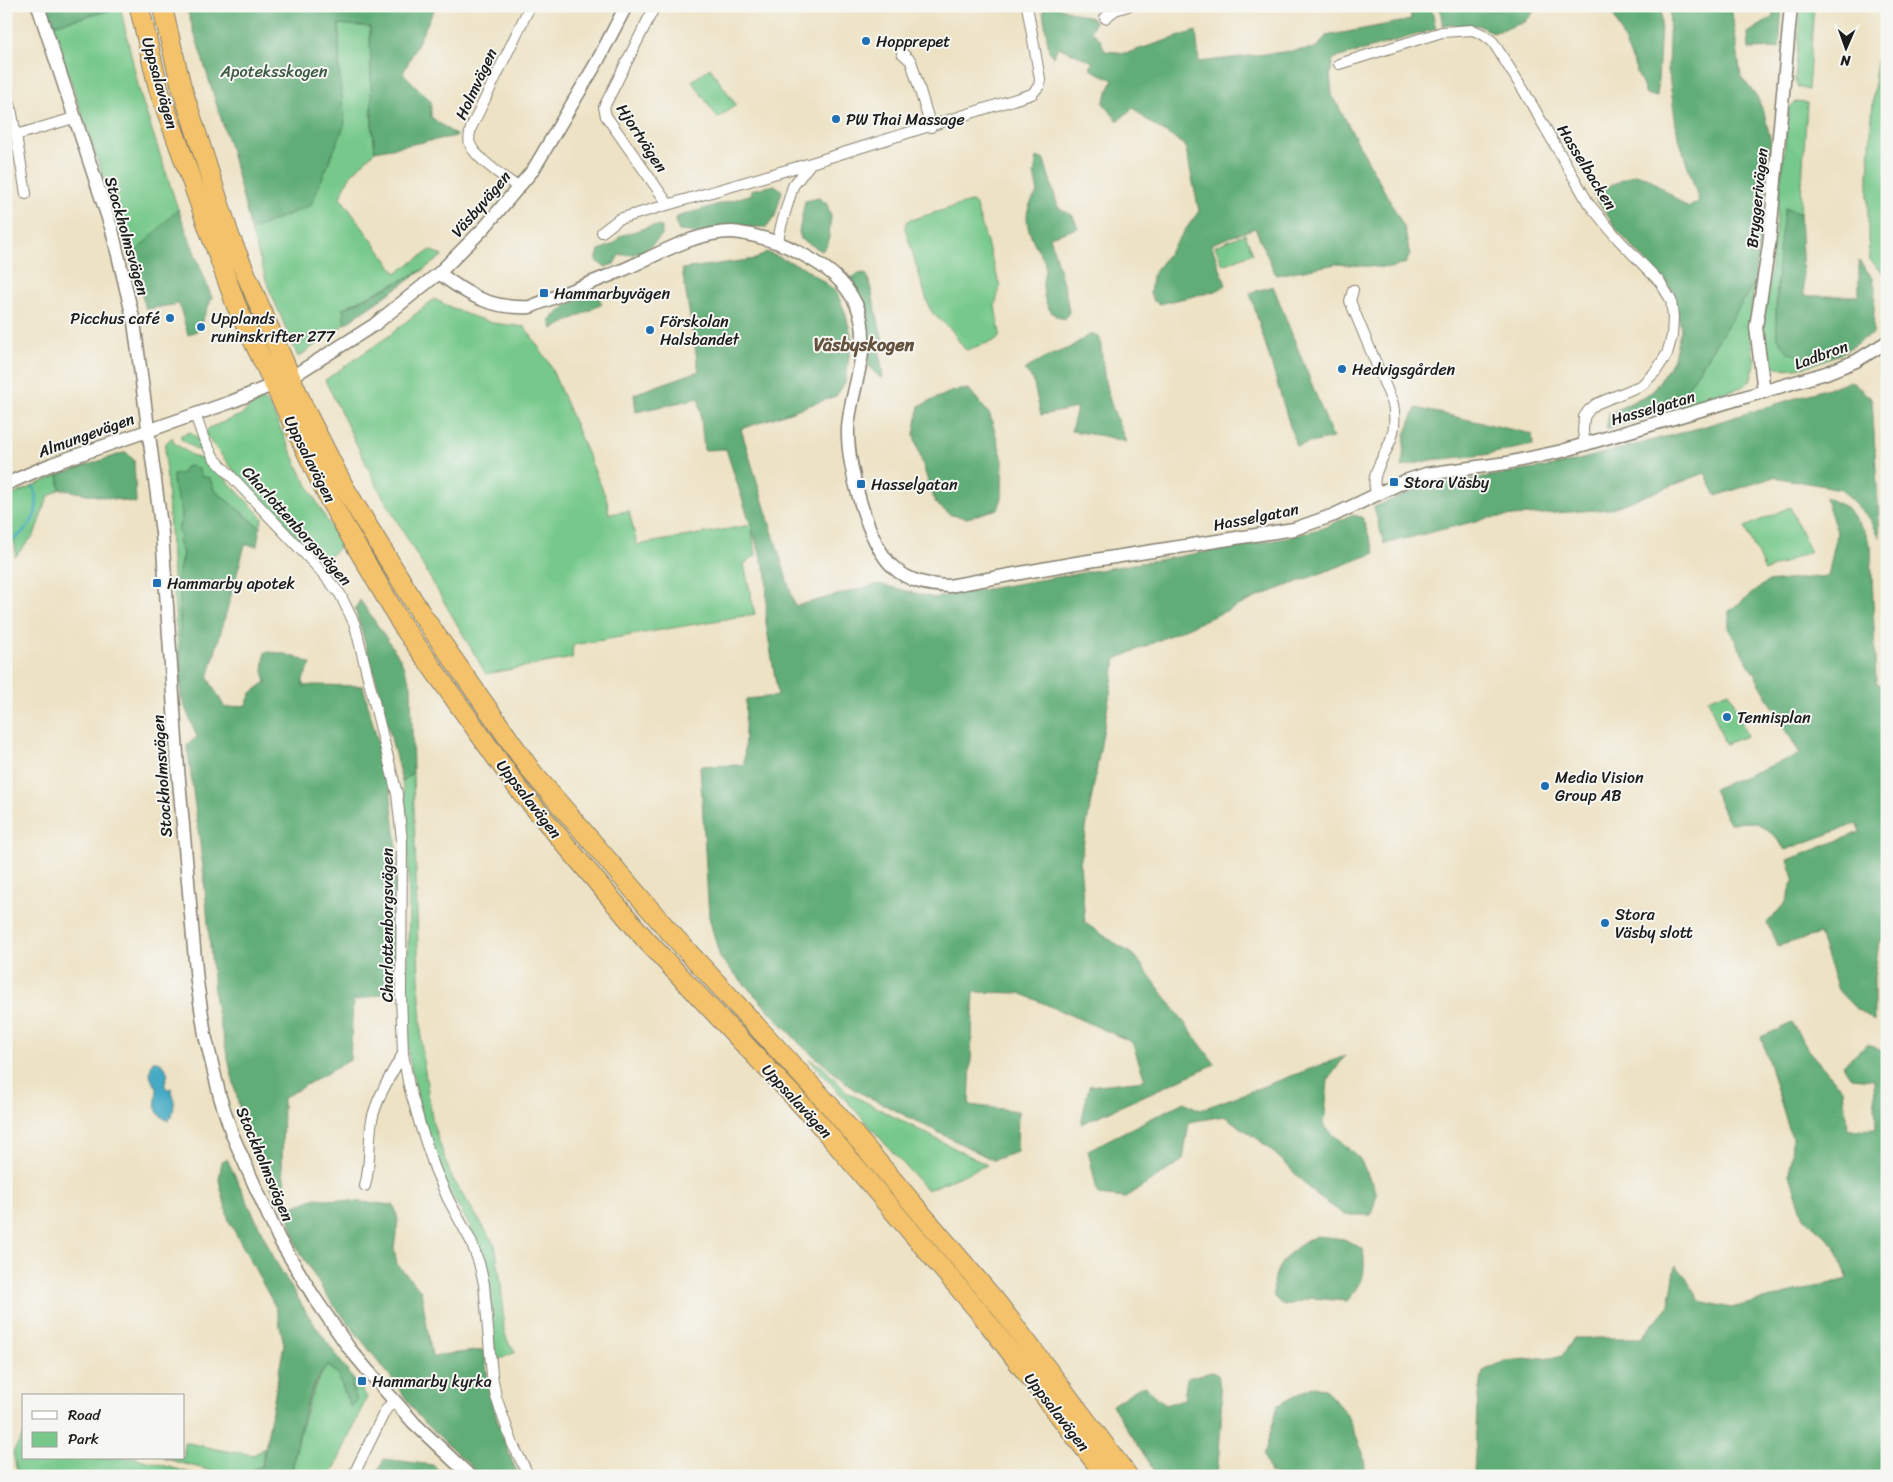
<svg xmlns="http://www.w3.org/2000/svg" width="1893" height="1482" font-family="Sriracha,sans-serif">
  <rect width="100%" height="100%" fill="#f6f6f2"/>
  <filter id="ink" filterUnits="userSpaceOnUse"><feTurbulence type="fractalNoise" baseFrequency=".02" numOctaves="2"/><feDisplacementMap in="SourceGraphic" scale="10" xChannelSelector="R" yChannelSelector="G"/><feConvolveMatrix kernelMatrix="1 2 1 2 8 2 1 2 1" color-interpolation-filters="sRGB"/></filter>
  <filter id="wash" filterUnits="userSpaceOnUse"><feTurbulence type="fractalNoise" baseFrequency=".0096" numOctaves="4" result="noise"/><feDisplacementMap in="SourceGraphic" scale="20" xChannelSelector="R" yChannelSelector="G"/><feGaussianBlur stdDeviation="1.12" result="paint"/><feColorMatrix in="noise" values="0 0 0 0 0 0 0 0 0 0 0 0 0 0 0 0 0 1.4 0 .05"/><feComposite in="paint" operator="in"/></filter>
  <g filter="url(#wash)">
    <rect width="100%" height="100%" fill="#ede2c4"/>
    <path fill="#77c98b" stroke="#4a7254" d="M120,6L140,94L178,209L130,257L52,25Z
      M1801,6H1814L1808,90L1798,87L1795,80Z
      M1887,6V186L1883,273L1870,260L1868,240V175L1875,75Z
      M339,24L370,26L372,122L375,151L350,176L340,197L396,273L431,250L442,256L423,270L343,308L345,324L298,357L268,286L251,230L311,205L339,72Z
      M710,68L736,105L718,118L692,81Z
      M1795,102L1807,103L1800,214L1785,208C1779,251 1774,295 1777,337L1802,358L1840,354C1818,362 1796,373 1772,367C1761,343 1763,316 1768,291L1789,108Z
      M970,202L975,203L1000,286L995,306L1000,334L997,340L966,350C959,344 956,334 949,327C941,320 934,317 929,307L905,228L907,221Z
      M1245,234L1253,253L1223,265L1215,246Z
      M1754,284L1751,310L1750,332L1755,365L1750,381L1742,387L1674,409Z
      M434,299L463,313L492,323L525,327L549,363L607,500L609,514L629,511L637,545L751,525L756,555L744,564L755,614L573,645L572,658L486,674L379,490L325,380L390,335Z
      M263,400L270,406L301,473L341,546L322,563L247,487L207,437L206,431L209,428L243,414L249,407Z
      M191,432L196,437L203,450H197L181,439V435Z
      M172,437L174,443L193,456L209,462L263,518L260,527L213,490V484L182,474L173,482C176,492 180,504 182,514C182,522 176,529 181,537L178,540L183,554L177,578L180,585L181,697L165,453L166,443Z
      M58,475L60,489L48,497L34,535L15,557C16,547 16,540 6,534V498Z
      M1790,507L1810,551L1765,571L1745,527Z
      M1729,691L1747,736L1725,744L1708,699Z
      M413,772L418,950L422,1052L433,1124L451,1176L495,1245L501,1283L504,1331L509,1344L516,1352L495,1361L490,1286L482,1258L468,1223L446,1186L424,1126L409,1058L406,1015L409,912L408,846L405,800L402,782Z
      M809,1059L823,1067L848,1093L987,1165L927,1190Z
      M328,1364L338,1375L350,1406L357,1400L352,1387L353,1379L367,1397L331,1476H291C299,1436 305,1397 328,1364Z
      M24,1434V1458H136L202,1476H23L16,1468L13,1452Z
      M184,1442L220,1450L254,1455L264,1448L262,1467L254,1469L253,1476H231L163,1458H184Z"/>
    <path fill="#61ad77" stroke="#3e644a" d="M47,6H120V8L52,25Z
      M186,6H436L403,73L431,101V117L457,136L375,151L372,122L370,27L339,24V72L345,124L311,205L251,230L231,151Z
      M1046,6L1057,7L1092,18L1095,22L1091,31L1100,39L1105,51L1127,53L1196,31L1199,62L1317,48L1326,36L1411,20L1410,6H1431L1436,29L1333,59L1330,74L1332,95L1404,227L1410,254L1406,263L1391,268L1336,264L1276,275L1255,228L1211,244L1226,285L1216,291L1159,304L1153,300L1150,294L1152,276L1199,211L1185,145L1149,122L1133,108L1118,121L1103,103L1113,80L1090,69L1093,62L1058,47L1053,57L1049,51L1043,11Z
      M1439,6H1539L1525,22L1493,33L1478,25H1443Z
      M1608,6H1662L1657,97L1646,94L1612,11Z
      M1670,6H1731L1741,76L1758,99L1765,116L1771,142L1754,284L1674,409L1606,429L1609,414L1652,392L1673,361L1681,329L1673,291L1618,231L1593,194L1635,174L1649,178L1688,208L1699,201L1677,132L1668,69Z
      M1773,6H1782L1779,48L1749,49L1748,33L1773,17Z
      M1037,157L1044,160L1058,207L1073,216L1078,228L1050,237L1066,294L1069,312L1065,319C1048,317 1043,299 1043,283C1043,277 1046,270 1045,264C1044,259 1040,254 1038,250C1026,228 1021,212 1038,192L1034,174Z
      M775,185L782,191L775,216L767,227H728L698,233L679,231L675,221L677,217L752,194L751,190Z
      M819,198L827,204L831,217L828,244L822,251L801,239L799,232L805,201Z
      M1785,208L1800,214L1804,296H1859V261L1873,278L1875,289L1873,333L1840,354L1802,358L1788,352L1777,337L1776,318L1779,249Z
      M178,209L212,298L198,330L188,335L179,304L146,309L130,257Z
      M652,226L662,227V235C647,251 641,255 619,255L614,264L605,267L596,261L599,250L614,244L620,236Z
      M766,252L803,267L836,291L845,312L852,338L845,383L836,396L741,429L795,606L879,584L934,598L1281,539L1323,528L1351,515L1362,517L1375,553L1260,596L1116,659L1080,863L1085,923L1135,956L1215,1064L1081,1124L1089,1086L1145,1080L1132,1042L1020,993L974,992L969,1105L1018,1111L1017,1152L993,1160L855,1090L802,1046L720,958L709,917L700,766L744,765L746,699L778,696L766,623L767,575L726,449L704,450L699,398L636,412L634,394L699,371L682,269L756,259Z
      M423,270L345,324L343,309Z
      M865,273L868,277L883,341L879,348L883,378L879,377L868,365C872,336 864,304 848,280L858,274Z
      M1273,286L1333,438L1296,446L1250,293Z
      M596,292L602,304L553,329L550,320L570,303Z
      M1092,333L1100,339L1105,382L1111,404L1126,442L1104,436L1071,431L1077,408L1041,415L1033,380L1024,370L1046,357L1069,348Z
      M1851,381L1872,399L1880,538L1870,519L1841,489L1774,477L1716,496L1705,473L1610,509L1488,518L1384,544L1374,507L1424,487L1559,465L1699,428Z
      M969,389L990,415L1003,460L1002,498L998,509L967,518L951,515L936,504L928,482L914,435L919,406L953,391Z
      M1416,408L1532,434L1533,445L1484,455L1431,460L1402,467L1405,435Z
      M126,452L134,460L136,503L60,489L58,475Z
      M190,466L198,468L201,476L210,478L214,490L260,527L257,546L245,545L208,678L225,708L246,705L251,693L266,682L263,671L265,652C281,652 296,656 311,664L303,679V686L314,685L363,686L390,789L396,840V991L353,1001L350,1060L283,1098L282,1168L290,1208L316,1198L394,1205L398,1220L394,1248L397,1264L421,1291L432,1356L484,1350C489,1394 499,1436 519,1476H481L418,1416L393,1380L326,1295L297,1247L289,1217L271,1187L242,1119L215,1002L203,867L187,745L197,737L181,697L180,585L177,578L183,554L178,540L181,537C175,528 182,522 182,514C180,501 172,488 173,475L182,473L185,467Z
      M1825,497L1846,507L1864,530L1871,546L1876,683L1887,688V937L1879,942L1874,977V1021L1854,1007L1838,990L1819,934L1778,946L1767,923L1786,902L1794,878L1788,860L1860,832L1858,823L1785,850L1776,837L1756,822L1729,823L1713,789L1800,754L1729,630V611L1767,582L1828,576L1837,532Z
      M360,600L400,658L411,685L413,772L402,782L380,693L355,609Z
      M1792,1023L1808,1050L1843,1090L1848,1130L1876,1129L1874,1080L1851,1078L1843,1065L1868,1044L1887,1055V1476H1474L1477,1408L1483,1371L1505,1361L1562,1356L1574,1338H1641L1669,1305L1676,1265L1686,1277L1699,1301L1731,1308L1848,1279L1835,1245L1804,1218L1790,1175L1792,1139L1761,1037Z
      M1345,1056L1328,1080L1324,1126L1360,1159L1377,1194L1371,1215H1345L1317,1196L1283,1161L1258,1139L1224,1116L1189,1122L1183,1160L1125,1198L1098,1195L1088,1150L1184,1102L1200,1110Z
      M227,1159L276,1262L308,1315L353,1379L352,1387L357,1400L350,1407L338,1375L328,1364C303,1394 298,1438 291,1476H253L254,1469L262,1466L284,1344L276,1308L229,1221L219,1180L222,1161Z
      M1317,1236L1344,1239L1363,1249C1366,1275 1364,1282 1347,1301L1311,1298L1284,1306L1274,1297C1274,1291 1273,1283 1275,1277C1281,1257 1299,1244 1317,1236Z
      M1212,1372L1218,1375C1225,1406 1219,1445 1217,1476H1158L1112,1405L1143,1385L1166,1405L1184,1399L1187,1378Z
      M1314,1386L1325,1389L1347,1415L1363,1453L1365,1466L1363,1476H1277L1270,1473L1264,1455L1278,1405Z
      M384,1459L433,1465L445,1476H376Z"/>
    <path fill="#45aac5" stroke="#306370" d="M153,1061H158L165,1067L168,1074L165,1082V1087L168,1089L171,1088C175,1101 176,1110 168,1121C150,1111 157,1103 157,1087C148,1078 149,1072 153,1061Z"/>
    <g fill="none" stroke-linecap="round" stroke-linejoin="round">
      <path stroke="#45aac5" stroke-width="2.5" d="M15,539C34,523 41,512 34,487"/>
    </g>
  </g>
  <g filter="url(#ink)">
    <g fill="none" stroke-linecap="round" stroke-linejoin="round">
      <g stroke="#847f70" stroke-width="12">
        <path id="minor" d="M655,6L604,107L606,116L668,204
          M1105,18L1115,10L1128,6
          M902,53L911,61L931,127
          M1339,64L1442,32L1473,30L1484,35L1493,42L1524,91L1589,204L1618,239L1660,282L1671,300L1673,317L1672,336L1667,354L1656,371L1642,385L1596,404L1589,410L1584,417L1583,431L1585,444
          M6,83L16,135L74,118
          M16,135L26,194
          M518,187C505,178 475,158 470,144C468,138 470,133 471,128L530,6
          M602,232L619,219L811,163
          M778,241L781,226L793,186L811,163L1032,94L1039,86L1040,79L1027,6
          M1353,290L1350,301L1393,404C1395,415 1395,428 1391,439C1385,457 1368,476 1377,494
          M195,414L203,437L214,458L319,569L340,594L355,625L397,794L402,840L401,993L403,1054L409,1086L421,1128L435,1169L448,1199L471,1241L479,1263L484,1284L492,1375L496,1397L513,1445L529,1476
          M365,1186C371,1164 368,1142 372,1120C376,1099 392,1072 403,1054
          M353,1476L385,1411L394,1400"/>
      </g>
      <g stroke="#847f70" stroke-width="15">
        <path id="tertiary" d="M38,6L112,230L134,322L162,533L178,769L197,982L205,1035L220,1097L232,1134L250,1175L279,1239L314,1297L349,1348L369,1372L414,1423L470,1476
          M439,273C469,296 492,309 530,307C562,294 594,282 625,269C659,254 695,232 732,232C738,232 745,234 751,235C771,240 782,243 800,253C826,267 844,279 857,306C874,346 850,389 848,429C847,464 867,543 893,567C909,582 928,585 949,586L1076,563L1294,529L1334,515L1405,481L1426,474L1507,463L1562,451L1826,373L1856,361L1887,342
          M301,371L374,325L439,273L484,228L533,170L597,62L626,6
          M1764,392L1756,327L1769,245L1791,6
          M6,484L52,464L231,402L265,388"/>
      </g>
      <g stroke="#847f70" stroke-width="21">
        <path id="motorway" d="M139,6L159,90L236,305L330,501L402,625L517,787L645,939L815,1119L981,1314L1106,1476
          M162,6L181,85L230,237L257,300L304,408L344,487L422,615L532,772L667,929L830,1106L998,1304L1128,1476"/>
      </g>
      <use href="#minor" stroke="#fff" stroke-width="10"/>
      <use href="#tertiary" stroke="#fff" stroke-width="12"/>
      <use href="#motorway" stroke="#f3c26a" stroke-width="19"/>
    </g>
  </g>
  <g fill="#1f6fb2" stroke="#f6f6f2" stroke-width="2">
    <circle cx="866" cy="41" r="5"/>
    <circle cx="836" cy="119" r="5"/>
    <rect x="539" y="288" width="10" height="10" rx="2.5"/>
    <circle cx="170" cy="318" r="5"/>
    <circle cx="201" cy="327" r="5"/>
    <circle cx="650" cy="330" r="5"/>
    <circle cx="1342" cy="369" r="5"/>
    <rect x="1389" y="477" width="10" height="10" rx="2.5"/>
    <rect x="856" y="479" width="10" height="10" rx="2.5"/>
    <rect x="152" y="578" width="10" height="10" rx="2.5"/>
    <circle cx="1727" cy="717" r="5"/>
    <circle cx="1545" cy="786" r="5"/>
    <circle cx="1605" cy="923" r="5"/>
    <rect x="357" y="1376" width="10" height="10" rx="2.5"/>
  </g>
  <g text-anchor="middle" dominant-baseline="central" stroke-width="4" stroke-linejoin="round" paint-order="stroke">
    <g font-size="16" fill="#1c1c1c" stroke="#f6f6f2" text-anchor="start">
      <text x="876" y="41">Hopprepet</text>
      <text x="846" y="119">PW Thai Massage</text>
      <text x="554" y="293">Hammarbyvägen</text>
      <text x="160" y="318" text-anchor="end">Picchus café</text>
      <text x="211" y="318">Upplands<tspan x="211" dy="18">runinskrifter 277</tspan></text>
      <text x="660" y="321">Förskolan<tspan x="660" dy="18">Halsbandet</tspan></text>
      <text x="1352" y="369">Hedvigsgården</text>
      <text x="1404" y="482">Stora Väsby</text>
      <text x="871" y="484">Hasselgatan</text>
      <text x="167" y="583">Hammarby apotek</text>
      <text x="1737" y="717">Tennisplan</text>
      <text x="1555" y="777">Media Vision<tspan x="1555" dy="18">Group AB</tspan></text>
      <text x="1615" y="914">Stora<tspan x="1615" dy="18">Väsby slott</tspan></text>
      <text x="372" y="1381">Hammarby kyrka</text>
    </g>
    <g font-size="16" fill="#3c5943" stroke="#f6f6f2">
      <text x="274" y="71">Apoteksskogen</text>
    </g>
    <g font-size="16" fill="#1c1c1c" stroke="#f6f6f2">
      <text transform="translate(160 83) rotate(74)">Uppsalavägen</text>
      <text transform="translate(476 84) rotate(-65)">Holmvägen</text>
      <text transform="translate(642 138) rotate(57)">Hjortvägen</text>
      <text transform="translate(1587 167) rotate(58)">Hasselbacken</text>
      <text transform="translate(1757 198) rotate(-84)">Bryggerivägen</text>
      <text transform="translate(481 204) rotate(-49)">Väsbyvägen</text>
      <text transform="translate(127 236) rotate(74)">Stockholmsvägen</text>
      <text transform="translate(1821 355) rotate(-20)">Ladbron</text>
      <text transform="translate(1653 408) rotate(-16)">Hasselgatan</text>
      <text transform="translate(86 435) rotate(-20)">Almungevägen</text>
      <text transform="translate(310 459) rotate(63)">Uppsalavägen</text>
      <text transform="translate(1256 517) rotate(-11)">Hasselgatan</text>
      <text transform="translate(297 526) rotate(48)">Charlottenborgsvägen</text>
      <text transform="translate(162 776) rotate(-94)">Stockholmsvägen</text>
      <text transform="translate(529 799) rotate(52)">Uppsalavägen</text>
      <text transform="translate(387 925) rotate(-90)">Charlottenborgsvägen</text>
      <text transform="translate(797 1101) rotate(47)">Uppsalavägen</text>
      <text transform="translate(265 1164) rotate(67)">Stockholmsvägen</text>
      <text transform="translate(1057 1412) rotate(52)">Uppsalavägen</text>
    </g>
    <g font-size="18" font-weight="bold" fill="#65523e" stroke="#f6f6f2">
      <text x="864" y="345">Väsbyskogen</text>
    </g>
  </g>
  <rect width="1893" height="1482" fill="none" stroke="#f6f6f2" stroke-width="25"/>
  <rect x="22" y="1394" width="162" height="65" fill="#f6f6f2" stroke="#9f9f9c"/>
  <rect x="32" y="1411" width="25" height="8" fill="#ffffff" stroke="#9f9f9c"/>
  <text x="68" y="1420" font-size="15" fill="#1c1c1c">Road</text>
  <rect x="32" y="1432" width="25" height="15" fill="#77c98b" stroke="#9f9f9c"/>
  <text x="68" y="1444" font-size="15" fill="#1c1c1c">Park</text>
  <g transform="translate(1846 48) rotate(182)" stroke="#f6f6f2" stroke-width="4" paint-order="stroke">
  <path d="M0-4L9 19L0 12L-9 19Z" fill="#1c1c1c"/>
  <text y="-8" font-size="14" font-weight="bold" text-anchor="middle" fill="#1c1c1c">N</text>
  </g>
</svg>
